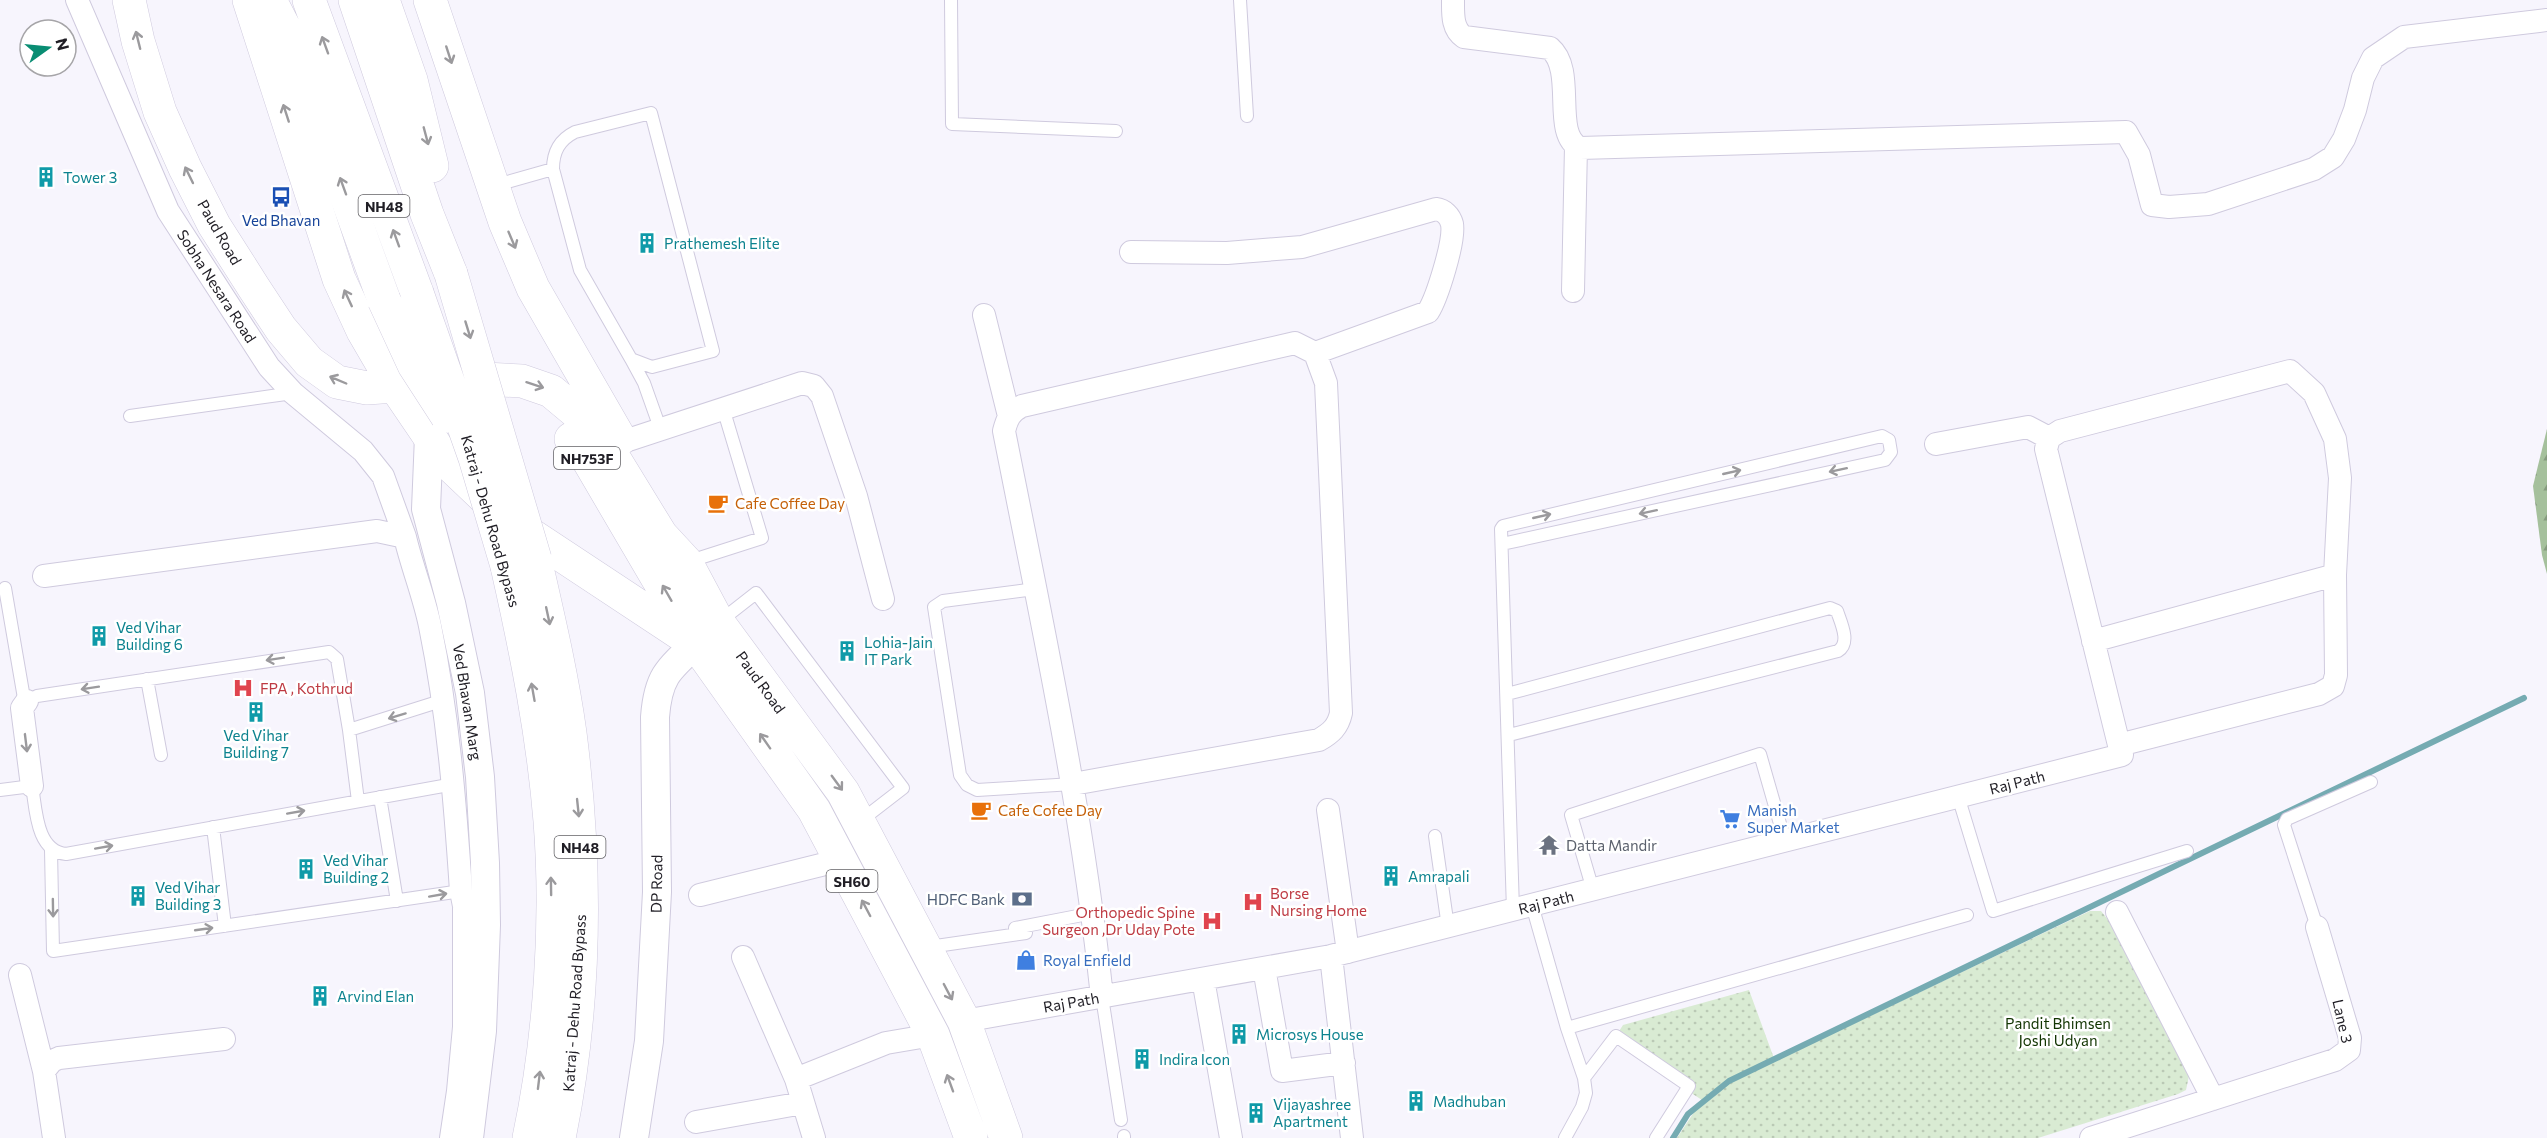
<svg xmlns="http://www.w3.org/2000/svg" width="2547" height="1138" font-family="Commissioner,sans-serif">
  <defs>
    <pattern id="forest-firs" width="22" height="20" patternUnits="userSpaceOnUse" patternTransform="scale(1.5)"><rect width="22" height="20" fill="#a5c09c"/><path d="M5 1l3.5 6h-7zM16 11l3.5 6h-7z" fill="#869b7f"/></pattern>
    <pattern id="park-dots" width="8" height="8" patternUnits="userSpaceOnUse" patternTransform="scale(1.5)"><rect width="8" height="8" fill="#d9ebd3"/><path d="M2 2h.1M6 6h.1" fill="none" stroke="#bac9b5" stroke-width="1.8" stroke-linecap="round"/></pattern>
  </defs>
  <rect width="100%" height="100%" fill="#f7f5fd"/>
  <path fill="url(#forest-firs)" d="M2547,429V574L2542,555L2533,486Z"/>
  <path fill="url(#park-dots)" d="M2090,911H2101L2109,921L2183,1060L2189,1076L2186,1090L2178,1094L2038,1138H1677L1702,1100L1619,1046L1616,1036L1623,1025L1749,990L1775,1061Z"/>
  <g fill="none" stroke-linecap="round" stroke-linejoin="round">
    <path stroke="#75abb2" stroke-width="6" d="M1673,1138L1688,1114L1729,1081L2524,698"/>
    <g stroke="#cfcade" stroke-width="14">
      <path id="service" d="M951,0L952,124L1116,131
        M1240,0L1247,116
        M651,113L713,351L652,367L631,359L580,270L553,169C553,152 559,140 575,132Z
        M493,186L553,169
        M631,359L644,383L660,428
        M130,416L293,393
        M1502,544L1885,460L1891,452L1889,440L1882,436L1503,526L1501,529L1513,910
        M687,562L762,538L723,408
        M5,588L25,704
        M1035,589L943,601L934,607L960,775L967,785L977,790L1073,784
        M719,622L756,593L903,788L859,822
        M147,679L161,755
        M1507,694L1830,608L1837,611C1841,623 1851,643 1838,651L1509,735
        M27,701L37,696L329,652L337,659L349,730L358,801
        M349,730L444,700
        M0,790L32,786C36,809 36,851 66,854L454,784
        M1958,796L1993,911L2187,851
        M380,797L397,901
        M213,827L225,926
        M1435,836L1448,927
        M51,850L53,951L461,891
        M1593,890L1571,815L1760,754L1785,841
        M1532,905L1567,1028L1584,1078L1586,1093L1582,1107L1565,1138
        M2317,927L2284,825L2287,819L2371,782
        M1015,928L1093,913
        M929,947L1026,933
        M1102,997L1121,1120
        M1567,1028L1967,915
        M1584,1078L1616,1036L1689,1086L1656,1138
        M1124,1136V1138"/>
    </g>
    <g stroke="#cfcade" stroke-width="24">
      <path id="minor" d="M77,0L168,211L269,367L293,393L363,451L383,476L405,537
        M1453,0C1453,14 1452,29 1464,37L1550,48C1577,71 1551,134 1580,148L2126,132L2139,155L2152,205L2169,207L2208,204L2314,169L2333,157L2344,139L2355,110L2363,78L2373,58L2404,37L2547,20
        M1131,252L1227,253L1302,247L1436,209C1444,210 1450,216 1452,224C1455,241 1437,298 1428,312L1315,353
        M1573,291L1576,146
        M984,315L1009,416
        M622,442L802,383L814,386L822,396L856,496L883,599
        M1936,444L2028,427L2049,438
        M44,576L377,531L405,537C412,567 424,596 430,626C448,714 455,801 461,891L464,906V1027L458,1091L451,1138
        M2093,641L2335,575
        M27,701L22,708L32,786
        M1073,784L1319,740C1331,733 1338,727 1341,713L1326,383L1315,353L1295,343L1022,406C1010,412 1007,419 1004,431C1041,619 1082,806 1102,997
        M1328,810L1348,952
        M700,895L841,860
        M2117,912L2213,1099
        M1331,956L1352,1138
        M743,957L796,1079L814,1138
        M1264,968L1282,1071L1344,1063
        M20,975L44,1071L54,1138
        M1203,979L1231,1138
        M964,1021L1331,956L2122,755L2119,745L2046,449L2049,438L2060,431L2290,371L2314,393L2335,439L2340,478L2335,575L2336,675L2333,686L2319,694L2119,745
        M44,1071L52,1061L59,1058L224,1039
        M796,1079L886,1043L933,1035
        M696,1122L803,1103
        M2091,1138L2335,1060L2349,1050L2350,1038L2317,927"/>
    </g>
    <g stroke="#cfcade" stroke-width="30">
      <path id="tertiary" d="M429,436L426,509L451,603L470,693L480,777L485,863L486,925L482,1031L469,1138
        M634,1138L649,1041L657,892L655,717C658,678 667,670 696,644"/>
    </g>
    <g stroke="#cfcade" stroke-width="34">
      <path id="primary" d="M129,0L138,41L160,112L185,168L214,225L254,288L281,329L309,362L337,382L367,388L395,386L424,376L522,381L551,391L575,411L607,447L661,535L686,562L718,622L843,792L964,1021L1006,1138
        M249,0L339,279L363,331L395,386L446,461L507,519L690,640
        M430,0L505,222L533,288L620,439
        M571,439L587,458L696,644L814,810L933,1035L971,1138"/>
    </g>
    <g stroke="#cfcade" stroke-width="34">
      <path id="trunk" d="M270,0L287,33L384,300
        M309,0L417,293
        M355,0L427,214L451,274
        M383,0L411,80L432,166
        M535,559C548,616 562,675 570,733C587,866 586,1006 559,1138
        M507,566C526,650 543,735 550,821C558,922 550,1039 529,1138"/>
    </g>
    <use href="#service" stroke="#fff" stroke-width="12"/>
    <use href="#minor" stroke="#fff" stroke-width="22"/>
    <use href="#tertiary" stroke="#fff" stroke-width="28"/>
    <use href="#primary" stroke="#fff" stroke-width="33"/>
    <use href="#trunk" stroke="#fff" stroke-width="33"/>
    <g stroke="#cfcade" stroke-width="34" stroke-linecap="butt">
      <path id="trunk-bridge" d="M451,274L535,559
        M417,293L475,458L507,566
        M384,300L414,365L447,416"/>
    </g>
    <use href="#trunk-bridge" stroke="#fff" stroke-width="33"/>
  </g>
  <defs><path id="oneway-shaft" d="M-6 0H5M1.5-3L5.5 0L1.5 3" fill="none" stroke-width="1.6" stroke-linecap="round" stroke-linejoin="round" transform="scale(1.5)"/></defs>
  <g stroke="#9b9a9d">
    <use href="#oneway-shaft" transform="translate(138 40) rotate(-104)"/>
    <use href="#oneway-shaft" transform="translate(325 45) rotate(-110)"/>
    <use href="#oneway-shaft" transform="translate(449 55) rotate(72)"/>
    <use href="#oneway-shaft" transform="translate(286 113) rotate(-108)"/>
    <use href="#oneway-shaft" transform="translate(426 136) rotate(75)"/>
    <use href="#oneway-shaft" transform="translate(189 175) rotate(-116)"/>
    <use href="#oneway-shaft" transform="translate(343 186) rotate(-110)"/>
    <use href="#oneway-shaft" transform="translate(396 238) rotate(-110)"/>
    <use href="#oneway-shaft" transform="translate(512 240) rotate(67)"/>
    <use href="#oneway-shaft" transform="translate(348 298) rotate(-115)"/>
    <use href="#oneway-shaft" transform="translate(468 330) rotate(73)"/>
    <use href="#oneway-shaft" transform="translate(338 380) rotate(-157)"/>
    <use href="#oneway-shaft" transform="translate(535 385) rotate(18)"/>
    <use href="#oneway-shaft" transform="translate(1838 470) rotate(168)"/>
    <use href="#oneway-shaft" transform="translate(1732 472) rotate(-13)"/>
    <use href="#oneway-shaft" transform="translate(1648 512) rotate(168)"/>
    <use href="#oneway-shaft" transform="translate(1542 516) rotate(-13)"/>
    <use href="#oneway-shaft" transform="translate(667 593) rotate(-120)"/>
    <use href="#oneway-shaft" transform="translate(548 616) rotate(78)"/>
    <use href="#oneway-shaft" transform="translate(275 659) rotate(171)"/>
    <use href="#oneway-shaft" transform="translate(90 688) rotate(171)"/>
    <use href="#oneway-shaft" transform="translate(533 692) rotate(-100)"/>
    <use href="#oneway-shaft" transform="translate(397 716) rotate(163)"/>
    <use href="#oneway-shaft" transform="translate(765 741) rotate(-125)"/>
    <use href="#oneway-shaft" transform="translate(26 743) rotate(83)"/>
    <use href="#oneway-shaft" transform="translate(837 783) rotate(54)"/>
    <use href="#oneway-shaft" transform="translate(578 808) rotate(84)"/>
    <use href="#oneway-shaft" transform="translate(296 812) rotate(-10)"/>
    <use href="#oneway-shaft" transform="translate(104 847) rotate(-10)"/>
    <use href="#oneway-shaft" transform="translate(551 886) rotate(-91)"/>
    <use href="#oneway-shaft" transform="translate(438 895) rotate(-10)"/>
    <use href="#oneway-shaft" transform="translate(53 908) rotate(89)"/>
    <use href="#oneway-shaft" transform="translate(866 908) rotate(-118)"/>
    <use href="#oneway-shaft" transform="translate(204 929) rotate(-8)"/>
    <use href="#oneway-shaft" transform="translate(948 992) rotate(62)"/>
    <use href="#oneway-shaft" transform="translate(539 1080) rotate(-83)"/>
    <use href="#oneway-shaft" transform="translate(950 1083) rotate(-110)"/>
  </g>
  <defs>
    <g id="building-bare" transform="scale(1.62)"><path d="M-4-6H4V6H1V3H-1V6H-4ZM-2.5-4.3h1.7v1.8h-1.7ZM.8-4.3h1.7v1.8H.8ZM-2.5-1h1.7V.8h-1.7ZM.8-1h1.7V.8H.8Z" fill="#0f9aa8" stroke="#fff" stroke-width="2.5" paint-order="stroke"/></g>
    <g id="bus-bare" transform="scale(1.62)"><path d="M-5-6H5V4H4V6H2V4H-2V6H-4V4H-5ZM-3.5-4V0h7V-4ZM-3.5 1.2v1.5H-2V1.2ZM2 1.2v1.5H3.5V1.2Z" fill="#1a4fb4" stroke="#fff" stroke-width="2.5" paint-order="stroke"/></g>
    <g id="cafe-bare" transform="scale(1.62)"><path d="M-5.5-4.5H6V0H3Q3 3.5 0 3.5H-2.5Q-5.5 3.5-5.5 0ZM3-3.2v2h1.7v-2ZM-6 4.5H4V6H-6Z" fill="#e8710a" stroke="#fff" stroke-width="2.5" paint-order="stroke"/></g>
    <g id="hospital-bare" transform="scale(1.62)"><path d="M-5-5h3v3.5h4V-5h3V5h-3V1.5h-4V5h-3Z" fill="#e0444e" stroke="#fff" stroke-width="2.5" paint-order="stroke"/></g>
    <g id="supermarket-bare" transform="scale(1.62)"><path d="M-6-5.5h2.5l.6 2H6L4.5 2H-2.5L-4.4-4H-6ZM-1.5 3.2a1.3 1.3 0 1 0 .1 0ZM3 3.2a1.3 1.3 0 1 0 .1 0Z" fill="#3f7fe0" stroke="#fff" stroke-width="2.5" paint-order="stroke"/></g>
    <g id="temple-bare" transform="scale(1.62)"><path d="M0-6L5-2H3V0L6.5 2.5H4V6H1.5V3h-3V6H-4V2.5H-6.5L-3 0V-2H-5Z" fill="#6b7280" stroke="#fff" stroke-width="2.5" paint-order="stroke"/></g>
    <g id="bank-bare" transform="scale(1.62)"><path d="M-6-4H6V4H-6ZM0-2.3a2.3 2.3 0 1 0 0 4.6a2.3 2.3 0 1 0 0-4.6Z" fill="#5c6f8a" stroke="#fff" stroke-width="2.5" paint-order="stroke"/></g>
    <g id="shop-bare" transform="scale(1.62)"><path d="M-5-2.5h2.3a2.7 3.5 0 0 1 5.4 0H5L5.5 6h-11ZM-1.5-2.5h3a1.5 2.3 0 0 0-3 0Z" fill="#3f7fe0" stroke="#fff" stroke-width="2.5" paint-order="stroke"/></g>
  </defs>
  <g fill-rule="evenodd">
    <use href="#building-bare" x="46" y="177"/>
    <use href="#bus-bare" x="281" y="197"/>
    <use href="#building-bare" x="647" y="243"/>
    <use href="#cafe-bare" x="718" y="503"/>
    <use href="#building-bare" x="99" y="636"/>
    <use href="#building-bare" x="847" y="651"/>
    <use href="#hospital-bare" x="243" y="688"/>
    <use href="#building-bare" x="256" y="712"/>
    <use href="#cafe-bare" x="981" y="810"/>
    <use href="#supermarket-bare" x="1730" y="819"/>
    <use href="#temple-bare" x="1549" y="845"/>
    <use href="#building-bare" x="306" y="869"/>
    <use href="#building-bare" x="1391" y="876"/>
    <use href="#building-bare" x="138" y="896"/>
    <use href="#bank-bare" x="1022" y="899"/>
    <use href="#hospital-bare" x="1253" y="902"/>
    <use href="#hospital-bare" x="1212" y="921"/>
    <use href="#shop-bare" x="1026" y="960"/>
    <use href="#building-bare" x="320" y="996"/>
    <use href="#building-bare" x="1239" y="1034"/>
    <use href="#building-bare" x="1142" y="1059"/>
    <use href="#building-bare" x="1416" y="1101"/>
    <use href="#building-bare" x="1256" y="1113"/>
  </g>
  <g text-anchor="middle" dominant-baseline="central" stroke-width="5" stroke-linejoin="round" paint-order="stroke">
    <g fill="#fff" stroke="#636266" stroke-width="1.5">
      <rect x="358.5" y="195" width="51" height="22" rx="4.5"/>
      <rect x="554" y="447" width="66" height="22" rx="4.5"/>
      <rect x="554.5" y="836" width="51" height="22" rx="4.5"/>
      <rect x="826.5" y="870" width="51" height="22" rx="4.5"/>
    </g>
    <g font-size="14" font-weight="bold" fill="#201e25">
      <text x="384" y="206">NH48</text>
      <text x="587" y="458">NH753F</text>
      <text x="580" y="847">NH48</text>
      <text x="852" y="881">SH60</text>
    </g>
    <g font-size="15" fill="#0d838f" stroke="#fff" text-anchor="start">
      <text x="63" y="177">Tower 3</text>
      <text x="664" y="243">Prathemesh Elite</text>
      <text x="116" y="627">Ved Vihar<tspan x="116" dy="17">Building 6</tspan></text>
      <text x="864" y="642">Lohia-Jain<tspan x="864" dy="17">IT Park</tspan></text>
      <text x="256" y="735" text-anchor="middle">Ved Vihar<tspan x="256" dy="17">Building 7</tspan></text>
      <text x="323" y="860">Ved Vihar<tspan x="323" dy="17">Building 2</tspan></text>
      <text x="1408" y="876">Amrapali</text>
      <text x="155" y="887">Ved Vihar<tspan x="155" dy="17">Building 3</tspan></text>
      <text x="337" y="996">Arvind Elan</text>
      <text x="1256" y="1034">Microsys House</text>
      <text x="1159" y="1059">Indira Icon</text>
      <text x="1433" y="1101">Madhuban</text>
      <text x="1273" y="1104">Vijayashree<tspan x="1273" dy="17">Apartment</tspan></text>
    </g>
    <g font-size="15" fill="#164399" stroke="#fff">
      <text x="281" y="220">Ved Bhavan</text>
    </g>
    <g font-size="15" fill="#201e25" stroke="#fff">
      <text transform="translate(220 232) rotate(60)">Paud Road</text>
      <text transform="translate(217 286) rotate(57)">Sobha Nesara Road</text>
      <text transform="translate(491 521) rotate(74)">Katraj - Dehu Road Bypass</text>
      <text transform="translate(761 682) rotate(54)">Paud Road</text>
      <text transform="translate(468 702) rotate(81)">Ved Bhavan Marg</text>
      <text transform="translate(2017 782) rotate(-14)">Raj Path</text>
      <text transform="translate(656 884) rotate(-89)">DP Road</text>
      <text transform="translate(1546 902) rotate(-14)">Raj Path</text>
      <text transform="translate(1071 1002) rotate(-10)">Raj Path</text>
      <text transform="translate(574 1003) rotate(-86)">Katraj - Dehu Road Bypass</text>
      <text transform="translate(2343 1021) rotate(77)">Lane 3</text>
    </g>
    <g font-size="15" fill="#c56008" stroke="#fff" text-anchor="start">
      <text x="735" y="503">Cafe Coffee Day</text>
      <text x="998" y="810">Cafe Cofee Day</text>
    </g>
    <g font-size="15" fill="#be3a42" stroke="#fff" text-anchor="start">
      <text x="260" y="688">FPA , Kothrud</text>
      <text x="1270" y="893">Borse<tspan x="1270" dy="17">Nursing Home</tspan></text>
      <text x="1195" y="912" text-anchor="end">Orthopedic Spine<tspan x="1195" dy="17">Surgeon ,Dr Uday Pote</tspan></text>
    </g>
    <g font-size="15" fill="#366cbe" stroke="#fff" text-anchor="start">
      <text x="1747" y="810">Manish<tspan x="1747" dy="17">Super Market</tspan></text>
      <text x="1043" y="960">Royal Enfield</text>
    </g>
    <g font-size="15" fill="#5b616d" stroke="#fff" text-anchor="start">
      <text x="1566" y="845">Datta Mandir</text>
    </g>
    <g font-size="15" fill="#4e5e75" stroke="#fff" text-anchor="end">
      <text x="1005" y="899">HDFC Bank</text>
    </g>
    <g font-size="15" fill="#113401" stroke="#fff">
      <text x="2058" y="1023">Pandit Bhimsen<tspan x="2058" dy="17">Joshi Udyan</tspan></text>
    </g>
  </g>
  <g transform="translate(48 48) rotate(75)"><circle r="28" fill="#ffffff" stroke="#a6a5a8" stroke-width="1.5"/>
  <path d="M0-4.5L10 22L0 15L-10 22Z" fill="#098d73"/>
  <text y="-9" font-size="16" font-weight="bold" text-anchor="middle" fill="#201e25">N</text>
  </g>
</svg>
